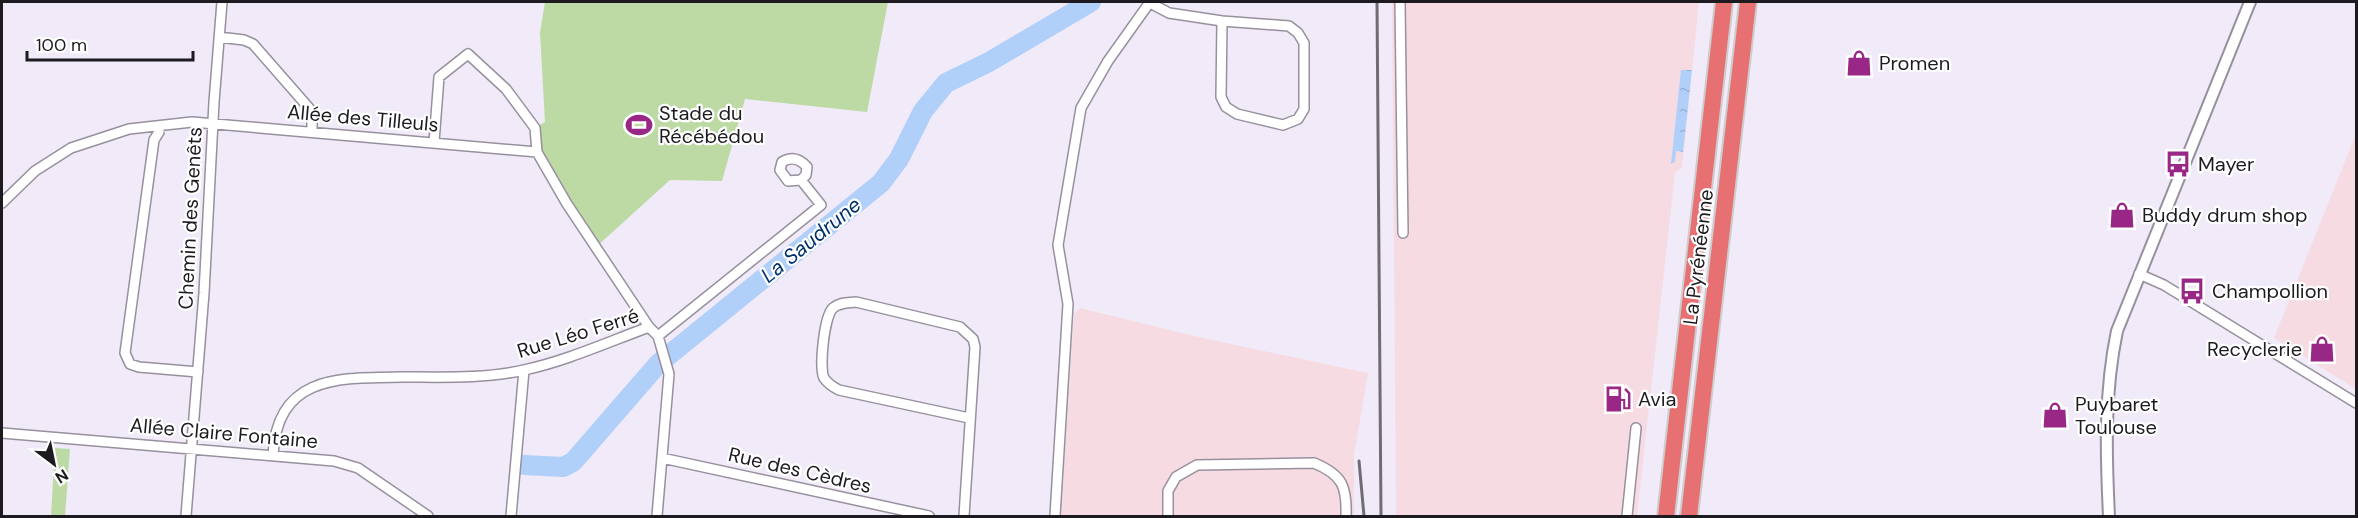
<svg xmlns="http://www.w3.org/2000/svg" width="2358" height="518" font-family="'DM Sans',sans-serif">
  <defs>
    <pattern id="water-ripples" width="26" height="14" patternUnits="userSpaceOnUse" patternTransform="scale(1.5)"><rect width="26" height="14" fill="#b0cff9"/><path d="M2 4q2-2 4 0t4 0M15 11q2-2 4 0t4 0" fill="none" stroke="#97b1d5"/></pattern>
  </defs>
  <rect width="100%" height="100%" fill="#f1eaf8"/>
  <path fill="#f6dce2" d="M1392,2H1699L1682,167L1675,173L1637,516H1396Z
    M2356,134V389L2274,338Z
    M1080,308L1198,337L1368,373L1354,455V516H1061L1074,314Z"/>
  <path fill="#bddaa5" d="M545,2H888L867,112L745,99L722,181L670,180L596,247L537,152L535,128L545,122L540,33Z
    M55,448L70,449L65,516H51Z"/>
  <path fill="url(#water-ripples)" d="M1681,70H1692L1683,152L1676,151L1675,162L1671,164Z"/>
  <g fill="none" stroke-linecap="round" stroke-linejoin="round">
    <path stroke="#b0cff9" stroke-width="20" d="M524,465L563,467L573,462L658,364L881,183L899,159L923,111L946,83L989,62L1091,2"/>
    <g stroke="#97909d" stroke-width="12">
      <path id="minor" d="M1400,2L1403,233
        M1150,3L1169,13L1222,21
        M1222,21L1289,26L1298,33L1304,43V109L1298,119L1283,125L1237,114L1226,107L1221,97Z
        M219,37L244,40L253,44L309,108L312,116V132
        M159,126V132L154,140L125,353L130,364L139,367L198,372
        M434,142L439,77L468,54L506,89L535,128L537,152
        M2,203L35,171L71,148L129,129L192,122L537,152L567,204L649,327
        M2139,274L2164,285L2356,403
        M2,433L334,461L358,468L428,516
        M273,455C277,374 341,378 402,377C441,377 485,379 524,370C566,361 608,342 649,327L658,336L821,205L801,180L806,175L807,167C800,159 792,156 782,162L780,170L788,181L801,180
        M662,458L929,516
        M186,516L204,293L214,102L222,2
        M511,516L524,370
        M657,516L669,374L658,336
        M964,516L975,347L973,339L960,327L856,302C848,303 840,302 833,308C824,316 819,368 824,378C828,384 833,387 839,390L969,418
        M1055,516L1068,304L1058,245L1081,108L1108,61L1150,2
        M1168,516V491L1176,477L1197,465L1314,463C1343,475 1347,487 1346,516
        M1627,516L1636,428"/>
    </g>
    <g stroke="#97909d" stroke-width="14">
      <path id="tertiary" d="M2109,516C2106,454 2104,393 2117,331L2250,2"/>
    </g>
    <g stroke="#cdcdce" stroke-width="20">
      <path id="motorway" d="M1666,516L1724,2
        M1689,516L1748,2"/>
    </g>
    <use href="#minor" stroke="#fff" stroke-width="9"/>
    <use href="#tertiary" stroke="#fff" stroke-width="10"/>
    <use href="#motorway" stroke="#e77072" stroke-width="16"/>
    <path stroke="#706c73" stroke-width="3" d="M1377,2L1381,516
      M1359,461L1364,516"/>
  </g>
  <defs>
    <g id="shop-bare" transform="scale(2.07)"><path d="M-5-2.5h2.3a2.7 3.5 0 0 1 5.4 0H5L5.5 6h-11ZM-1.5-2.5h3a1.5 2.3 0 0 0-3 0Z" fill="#992785" stroke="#fff" stroke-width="2.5" paint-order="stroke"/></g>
    <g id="stadium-bare" transform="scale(2.07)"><path d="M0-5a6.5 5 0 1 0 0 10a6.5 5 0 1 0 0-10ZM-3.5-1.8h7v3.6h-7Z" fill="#992785" stroke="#fff" stroke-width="2.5" paint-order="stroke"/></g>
    <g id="bus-bare" transform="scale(2.07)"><path d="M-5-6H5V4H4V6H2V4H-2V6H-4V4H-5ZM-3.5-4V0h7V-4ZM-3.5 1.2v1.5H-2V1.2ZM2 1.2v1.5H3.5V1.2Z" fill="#992785" stroke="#fff" stroke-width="2.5" paint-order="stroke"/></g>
    <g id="fuel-bare" transform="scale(2.07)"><path d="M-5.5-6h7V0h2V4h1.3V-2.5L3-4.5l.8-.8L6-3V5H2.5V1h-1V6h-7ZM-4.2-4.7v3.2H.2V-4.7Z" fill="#992785" stroke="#fff" stroke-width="2.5" paint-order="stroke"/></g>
  </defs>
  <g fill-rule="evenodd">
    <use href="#shop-bare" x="1859" y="63"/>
    <use href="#stadium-bare" x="639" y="125"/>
    <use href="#bus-bare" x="2178" y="164"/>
    <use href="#shop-bare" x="2122" y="215"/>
    <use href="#bus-bare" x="2192" y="291"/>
    <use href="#shop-bare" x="2322" y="349"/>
    <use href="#fuel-bare" x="1618" y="399"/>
    <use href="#shop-bare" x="2055" y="415"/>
  </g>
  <g text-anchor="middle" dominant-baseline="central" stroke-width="4.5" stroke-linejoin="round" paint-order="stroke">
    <g font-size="20" fill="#1d1b1f" stroke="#fff" text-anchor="start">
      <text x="1879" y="63">Promen</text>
      <text x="659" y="113">Stade du<tspan x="659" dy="23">Récébédou</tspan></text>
      <text x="2198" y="164">Mayer</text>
      <text x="2142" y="215">Buddy drum shop</text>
      <text x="2212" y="291">Champollion</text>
      <text x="2302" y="349" text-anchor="end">Recyclerie</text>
      <text x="1638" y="399">Avia</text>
      <text x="2075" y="404">Puybaret<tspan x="2075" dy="23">Toulouse</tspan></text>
    </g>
    <g font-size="20" fill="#1d1b1f" stroke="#fff">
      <text transform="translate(363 118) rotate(5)">Allée des Tilleuls</text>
      <text transform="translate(190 218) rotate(-87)">Chemin des Genêts</text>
      <text transform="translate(1698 257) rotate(-83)">La Pyrénéenne</text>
      <text transform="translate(578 333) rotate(-17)">Rue Léo Ferré</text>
      <text transform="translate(224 433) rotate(5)">Allée Claire Fontaine</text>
      <text transform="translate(800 470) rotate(13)">Rue des Cèdres</text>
    </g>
    <g font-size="21" font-style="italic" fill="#00336d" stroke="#fff">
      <text transform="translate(811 240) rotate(-39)">La Saudrune</text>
    </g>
  </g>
  <rect width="2358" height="518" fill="none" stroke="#1d1b1f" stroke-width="6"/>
  <g transform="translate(54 464) rotate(148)" stroke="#ffffff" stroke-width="4.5" paint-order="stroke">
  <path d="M0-4.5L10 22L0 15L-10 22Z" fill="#1d1b1f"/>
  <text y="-9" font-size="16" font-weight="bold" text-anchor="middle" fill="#1d1b1f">N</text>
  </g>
  <path d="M27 51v9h166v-9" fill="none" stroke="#1d1b1f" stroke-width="3"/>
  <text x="36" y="51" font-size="18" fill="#1d1b1f" stroke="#ffffff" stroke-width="4.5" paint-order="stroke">100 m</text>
</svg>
